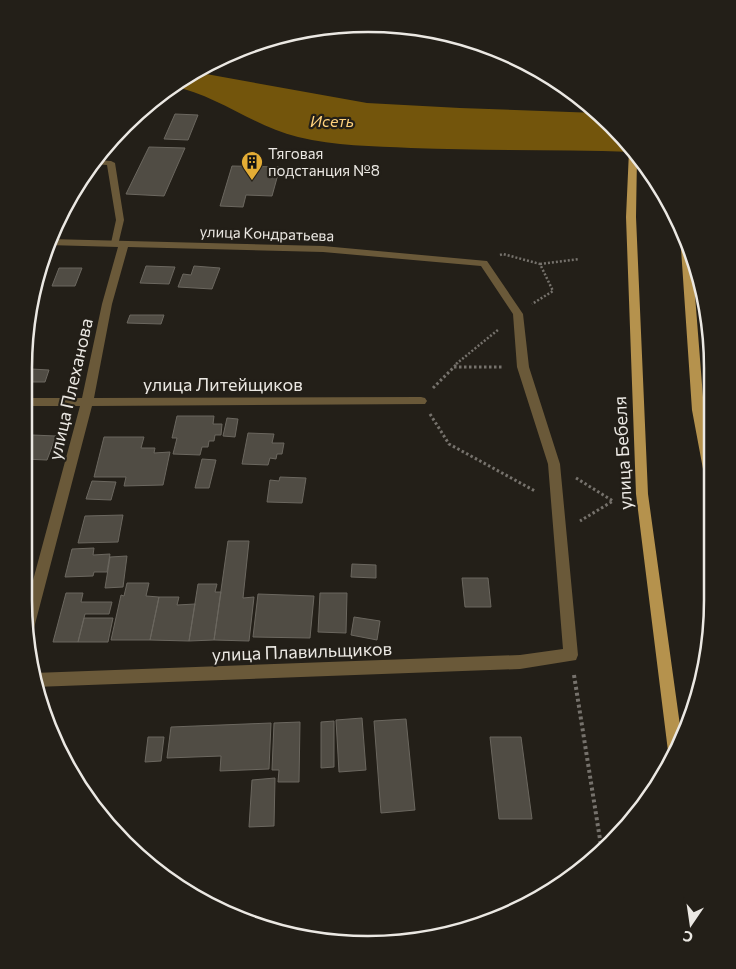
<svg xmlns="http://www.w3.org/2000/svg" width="736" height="969" font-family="Commissioner,sans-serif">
  <rect width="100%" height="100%" fill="#231f18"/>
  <path fill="#73550c" d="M195,72L367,103L460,108L597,113L611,124L634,152C559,149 485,151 411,148C373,146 335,146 298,137C253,126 217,95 172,86Z"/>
  <path fill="#504c44" stroke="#6b675f" d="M175,114L198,115L188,140L164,139Z
    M149,147L185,148L164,196L126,194Z
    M232,166L280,167L272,196L246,195L243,207L220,206Z
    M146,266L175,267L169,284L140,283Z
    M194,266L220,268L212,289L178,287L183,274L191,275Z
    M59,268H82L75,286H52Z
    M130,315H164L161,324L127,323Z
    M31,369L49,370L45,382H24V373H30Z
    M177,416H214L213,424H222L221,435H215L214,441H209L208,447H202L200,455L173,454L177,438H172Z
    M227,418L238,419L235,437L223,436Z
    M248,433L274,434L272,443H284L282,454H277L276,459L270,458L268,465L242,464Z
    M32,435L56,436L47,460L24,459V441H29Z
    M104,437H144L141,448H155L154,453L170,452L163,485L124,486L126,477H94Z
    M202,459L216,460L209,488H195Z
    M280,477L306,478L302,503L267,502L270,480L279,481Z
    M92,481L116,482L111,500L86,499Z
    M123,515L118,542L78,543L85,516Z
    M228,541H249L243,598L254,597L249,641L214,640Z
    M94,548L93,555L110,554L107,572H94L93,576L65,577L72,549Z
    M127,556L123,587L105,588L110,557Z
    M352,564L376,565V578L351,577Z
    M462,578H488L491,607H465Z
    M127,583H149L146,596L159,597L150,640H111L121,595L124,596Z
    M198,584H217L215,592H221L214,640L189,641Z
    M66,593H83L81,602H112L109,614H85L78,642H53Z
    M320,593H347L346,633L318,632Z
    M258,594L314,596L310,638L253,637Z
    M159,597H179L177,605L195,604L189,641L150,640Z
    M354,617L380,621L377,640L351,635Z
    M84,618H113L108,642H78Z
    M362,718L366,770L339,772L336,720Z
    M406,719L415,810L381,813L374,721Z
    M334,721V767L321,768V722Z
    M300,722L299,782H278L279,770H272L274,723Z
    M271,723L269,769L220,771L221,756L167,758L171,727Z
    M148,737H164L161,761L145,762Z
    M490,737H521L532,819H499Z
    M275,778L274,826L249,827L252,780Z"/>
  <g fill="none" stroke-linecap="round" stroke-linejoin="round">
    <path stroke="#76726c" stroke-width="2.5" stroke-dasharray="2 2" stroke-linecap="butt" d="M500,255L503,254L540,264L553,291L532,304
      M540,264L579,259
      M456,364L499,329"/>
    <path stroke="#76726c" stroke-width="3" stroke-dasharray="2.5 2.5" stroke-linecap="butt" d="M454,367H503
      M433,388L458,363
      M430,414L449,444L535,491
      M576,478L613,501L580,521"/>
    <path stroke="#76726c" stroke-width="4" stroke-dasharray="3 3" stroke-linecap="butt" d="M574,675L602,852"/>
    <path fill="#6a5939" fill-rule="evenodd" d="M94,160L111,161L115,163L124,220L118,245H112L111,243L116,220L107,165L91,164Z"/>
    <path fill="#6a5939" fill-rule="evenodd" d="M50,239L323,246L487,261L523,314L529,367L560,464L578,655L576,660L520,669L35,687L34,673L520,655L563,649L548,464L517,367L513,314L481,266L323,252L128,247L112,304L94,398L421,397L425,398L427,401L425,404L92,406L34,628L32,633L28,634L25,610L80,406H24V398H82L102,304L118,247L48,245Z"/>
    <path fill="#b5924d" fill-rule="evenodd" d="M631,149L637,156L636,217L648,494L682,740L673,758L668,751L636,494L626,217L629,151Z
      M683,231L692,257L704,410L709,439V474L705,472L703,469L692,410L680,234Z"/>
  </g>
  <defs>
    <g id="building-pin" transform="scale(1.125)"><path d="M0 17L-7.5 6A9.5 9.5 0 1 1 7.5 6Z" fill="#e4ad35" stroke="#231f18"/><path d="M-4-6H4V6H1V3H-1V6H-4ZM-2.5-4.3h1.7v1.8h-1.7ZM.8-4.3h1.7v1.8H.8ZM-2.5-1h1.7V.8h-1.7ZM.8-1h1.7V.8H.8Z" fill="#111"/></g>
  </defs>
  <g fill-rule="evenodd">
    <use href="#building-pin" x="252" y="162"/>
  </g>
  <g text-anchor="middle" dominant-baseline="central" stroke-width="4.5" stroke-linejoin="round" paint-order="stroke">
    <g font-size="15" fill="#ebe8e3" stroke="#231f18" text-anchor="start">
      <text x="268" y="153">Тяговая<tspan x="268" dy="17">подстанция №8</tspan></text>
    </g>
    <g font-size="15" fill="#ebe8e3" stroke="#231f18">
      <text transform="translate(267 233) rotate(2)">улица Кондратьева</text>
    </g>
    <g font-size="16" font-style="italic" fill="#fed17c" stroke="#231f18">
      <text x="332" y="120">Исеть</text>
    </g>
    <g font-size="18" fill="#ebe8e3" stroke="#231f18">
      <text x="223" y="384">улица Литейщиков</text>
      <text transform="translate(70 389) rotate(-77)">улица Плеханова</text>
      <text transform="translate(622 453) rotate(-93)">улица Бебеля</text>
      <text transform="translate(302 651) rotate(-2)">улица Плавильщиков</text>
    </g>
  </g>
  <path d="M0 0H736V969H0ZM368 32H368A336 336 0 0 1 704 368V600A336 336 0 0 1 368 936H368A336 336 0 0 1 32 600V368A336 336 0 0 1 368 32Z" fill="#231f18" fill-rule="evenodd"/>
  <path fill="none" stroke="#ebe8e3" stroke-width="2.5" d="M368 32H368A336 336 0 0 1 704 368V600A336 336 0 0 1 368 936H368A336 336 0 0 1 32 600V368A336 336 0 0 1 368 32Z"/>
  <g transform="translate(691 924) rotate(193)" stroke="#231f18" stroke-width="4" paint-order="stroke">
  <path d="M0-4L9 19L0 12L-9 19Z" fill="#ebe8e3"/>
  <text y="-8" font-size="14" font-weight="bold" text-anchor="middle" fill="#ebe8e3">С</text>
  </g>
</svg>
